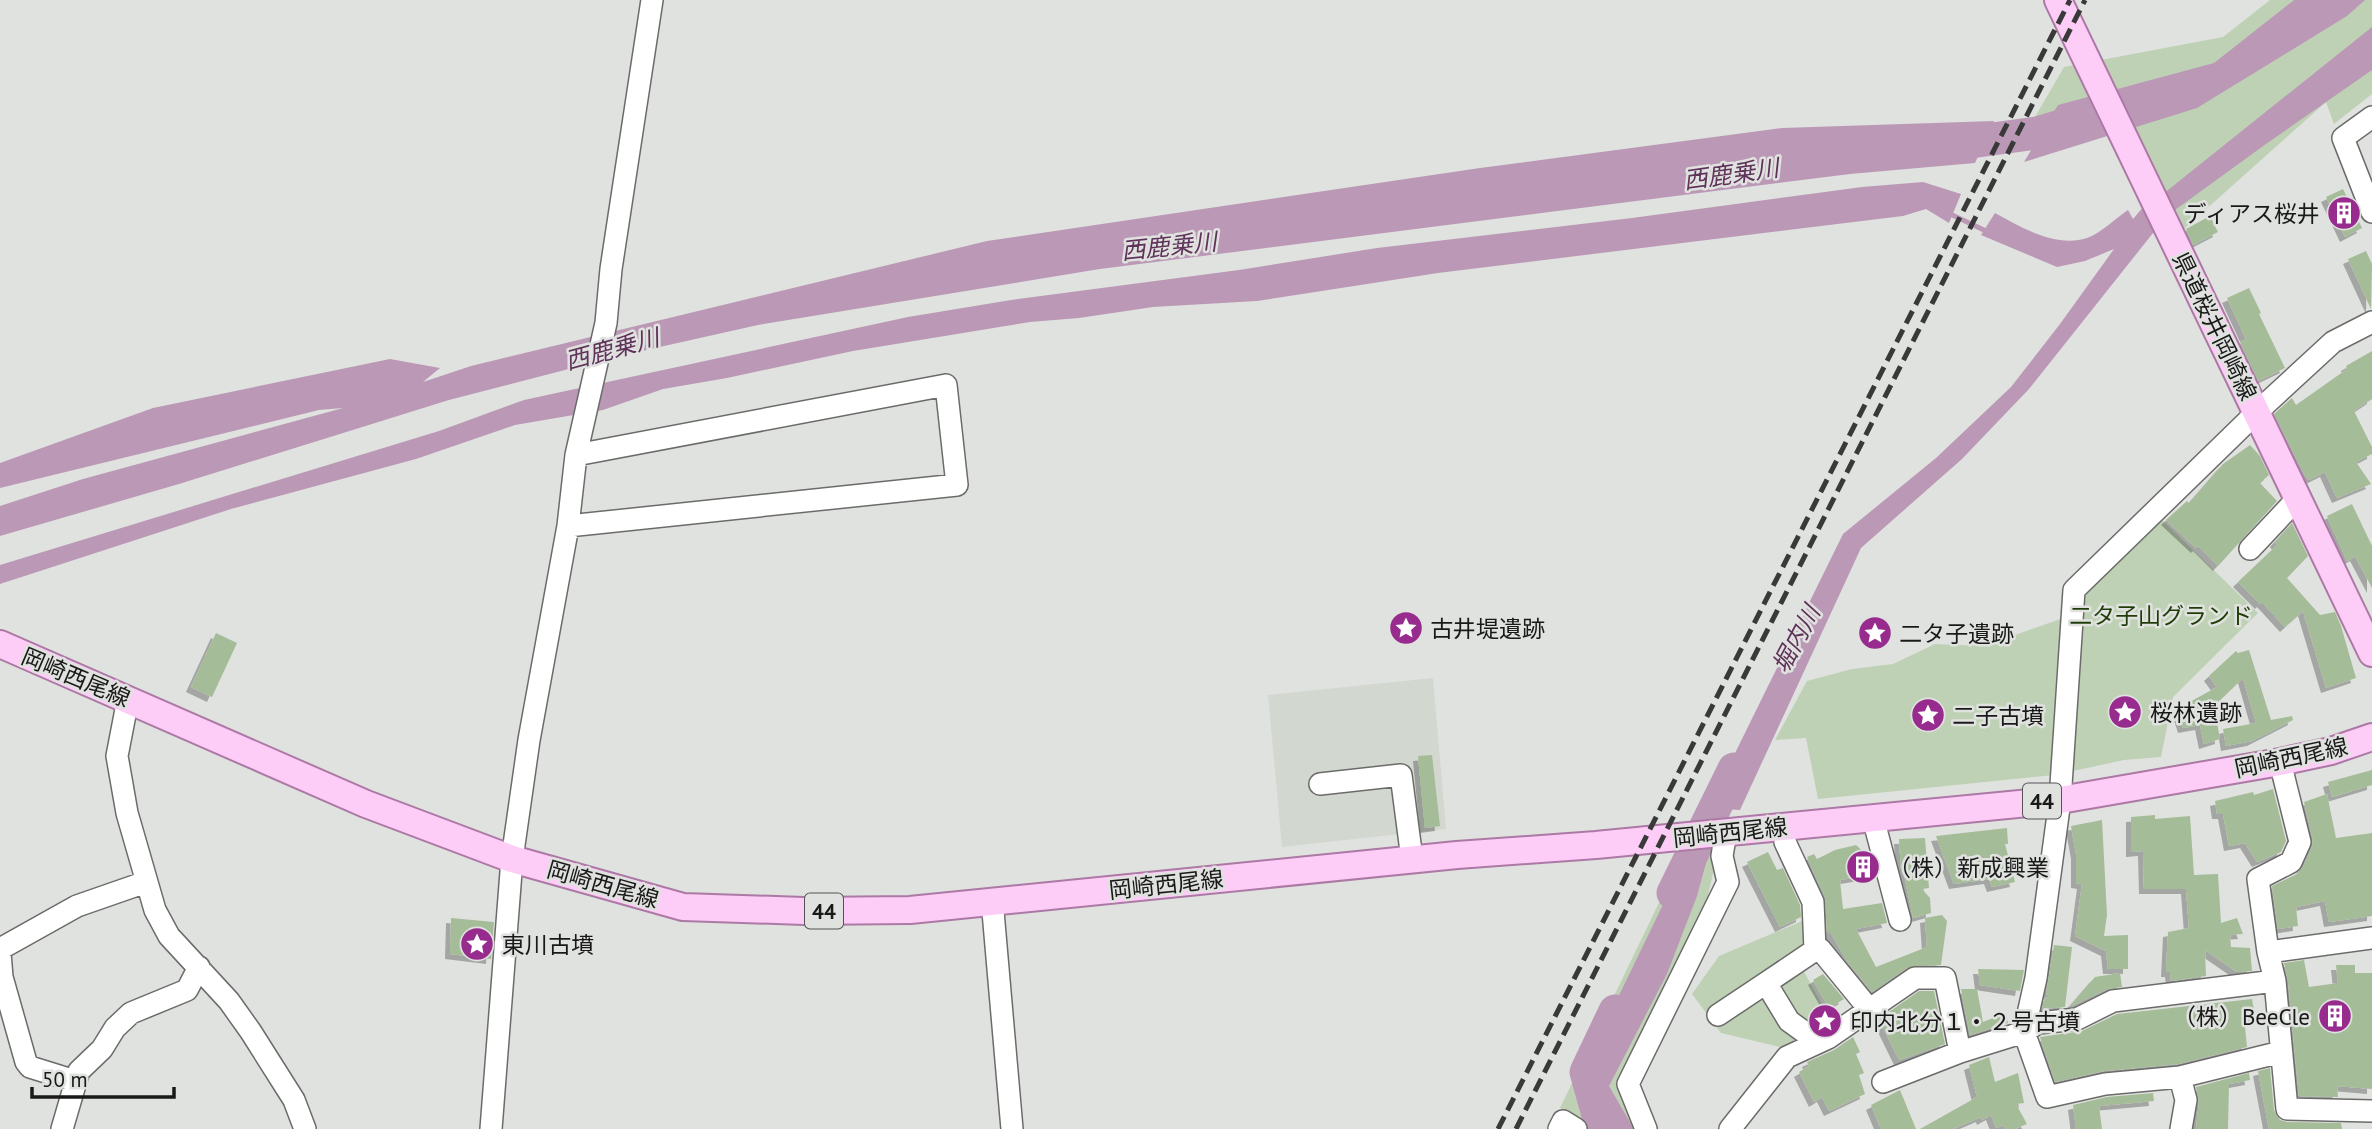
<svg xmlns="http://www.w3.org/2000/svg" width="2372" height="1129" font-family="'PT Sans','Noto Sans JP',sans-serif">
  <defs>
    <filter id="shadow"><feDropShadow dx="-5" dy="5" stdDeviation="0" flood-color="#0004"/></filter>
  </defs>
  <rect width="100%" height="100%" fill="#e0e2df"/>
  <path fill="#d2d8cf" d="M1433,678L1446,829L1282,847L1268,695Z"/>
  <path fill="#bed1b5" d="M2270,0H2372V94L2334,124L2326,102L2167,244L2110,126L2020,143L2064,67L2223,37Z
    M2161,519L2258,613L2173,697L2161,757L2124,760L2073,771L2081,616L2084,596Z
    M2066,617L2054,775L1818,799L1806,738L1775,740L1807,681L1852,669L1893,664L1935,644L1984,646Z
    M1717,856L1705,908L1626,1067L1639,1129H1588L1583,1120L1560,1108L1681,857Z
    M1807,919L1809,948L1796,957L1824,1008L1827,1007L1838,1027L1793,1050L1721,1033L1692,994L1719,956Z"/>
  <path fill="#bb99b6" d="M2294,0H2365L2347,16L2197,108L2024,162L2058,105L2214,63Z
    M2372,27V70L2266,144L2175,210L2163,194Z
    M1994,121L1975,163L1850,174L1100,269L758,325L615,357L449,400L179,484L0,536V506L83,479L343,408L319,410L0,488V463L153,408L390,359L440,368L423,382L471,366L987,241L1480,168L1782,128Z
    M1923,182L1961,194L1949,223L1926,209L1903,216L1438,273L1257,301L1153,307L1079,318L1030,322L853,351L727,378L663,389L603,410L515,425L416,459L231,509L0,584V565L439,431L524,400L908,317L1011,300L1239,270L1377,248L1632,218L1862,187Z
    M2144,206L2157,228L2029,389L1962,459L1861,548L1740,810L1708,808L1843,534L1936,458L2011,387L2060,324L2114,249L2085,261L2057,267L1981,235L1995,213C2022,228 2056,248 2087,238C2101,233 2116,218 2128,210L2133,219Z
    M1709,852L1697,896L1667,974L1609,1086L1634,1129H1597L1588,1112L1583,1086L1609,1016L1688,853Z"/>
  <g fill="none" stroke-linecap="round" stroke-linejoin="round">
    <path stroke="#bb99b6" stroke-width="5" d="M1946,212L1988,232"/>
    <path stroke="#bb99b6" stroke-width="33" d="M1941,146L2037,133L2084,119
      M1673,893L1734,769
      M1602,1129L1586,1072L1615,1011"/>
  </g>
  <path fill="#a5bc98" filter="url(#shadow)" d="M2343,189L2362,228L2345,237L2326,197Z
    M2210,216L2218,232L2193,245L2186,229Z
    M2366,251L2372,264L2371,309L2348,259Z
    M2249,288L2261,313L2259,314L2285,368L2258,381L2240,342L2246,339L2227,298Z
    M2372,351V399L2354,411L2372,447V454L2356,462L2371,484L2337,498L2325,472L2309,480L2306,476H2305L2274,414L2292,398L2296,405L2347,369L2346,366Z
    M2250,445L2260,456L2269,475L2260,483L2277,501L2218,566L2198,546L2196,548L2166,520L2187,501L2189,503L2223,464Z
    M2352,504L2372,546V588L2355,556L2347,561L2327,516Z
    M2292,523L2308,556L2287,578L2320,615L2335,612L2341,626L2356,678L2326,688L2303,611L2285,627L2262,602L2260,604L2238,582L2277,545L2275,542Z
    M216,633L237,643L212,697L191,687Z
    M2249,650L2271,720L2292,716L2293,720L2252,741L2226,746L2223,729L2256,723L2243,678L2214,706L2220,739L2204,744L2200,725L2183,728L2177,709L2217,687L2209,676L2236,651L2238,653Z
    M1432,755L1440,826L1425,828L1418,756Z
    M2372,770V785L2332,797L2328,782Z
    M2273,789L2286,841L2281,852L2257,862L2245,843L2229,846L2223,814H2217L2215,801L2253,792L2254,795Z
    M2327,794L2336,838L2372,833V916L2329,922L2325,901L2296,907L2298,926L2278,929L2272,886L2297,874L2303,867L2312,847L2313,840L2304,802Z
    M2155,815V819L2190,816L2194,875L2218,874L2221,923L2237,918L2243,934L2230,935L2231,947L2250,948L2252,971L2237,972L2205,950L2206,976L2171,981L2170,972H2166L2168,932L2189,928L2186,889H2144L2143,851L2131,852V817Z
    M2102,820L2107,915L2104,936L2128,935V969H2108L2106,951L2075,936L2082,884L2076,883V854L2071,826Z
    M2007,828L2008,844H2005L2015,882L1992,887L1989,879L1954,884L1936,836Z
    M1925,838L1929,888L1922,889L1930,898L1931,913L1913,918L1903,869H1901L1899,839Z
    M1856,845L1870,858L1874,874L1840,880L1843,909L1882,903L1887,923L1856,929L1876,967L1927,947L1925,918L1942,915L1947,921L1941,965L1908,967L1872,992L1847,961L1831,933H1827L1825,897L1807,857L1814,854L1817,859L1835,850Z
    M1768,852L1777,870L1783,868L1800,905L1801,917L1780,927L1747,862Z
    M451,918L494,922L491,959L450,954Z
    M2054,945L2072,947L2065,1007L2042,1009L2045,998L2051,995L2046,994Z
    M2304,960L2309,987L2338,983L2336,965H2355V973H2372V1089L2337,1086L2338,1097L2299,1096L2288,980L2284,963Z
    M1978,969L2024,970L2020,991L1980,985Z
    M2120,973L2122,987L2107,989L2069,1007L2095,977Z
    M1823,974L1844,999L1829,1008L1813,980Z
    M1961,989H1977L1983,1022L2006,1013L2008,1023L1970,1035Z
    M1919,991H1934L1945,1044L1899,1060L1879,1019Z
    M2252,999L2255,1016L2244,1017L2247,1047L2178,1064L2104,1071L2055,1082L2040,1037L2082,1031L2117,1014Z
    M1853,1037L1860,1052L1856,1054L1864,1073L1859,1075L1865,1094L1829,1111L1822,1097L1814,1102L1799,1072L1809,1066L1807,1062L1834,1050Z
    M1989,1057L1995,1082L2018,1073L2024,1103L2016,1104L2027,1124L2015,1129H2005L2003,1125L1996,1128L1991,1115L1982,1120L1981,1117L1953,1129H1920L1977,1097L1969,1065Z
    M2270,1068L2274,1110L2280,1120L2287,1122L2341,1123L2342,1129H2269L2258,1071Z
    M2249,1073L2250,1080L2229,1084L2228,1129H2196L2199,1102L2196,1087Z
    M1900,1090L1916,1129H1881L1871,1105Z
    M2153,1093L2154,1101L2099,1106L2102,1129H2076L2073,1105L2107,1097Z"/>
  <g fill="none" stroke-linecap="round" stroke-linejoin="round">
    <g stroke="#6b6c6a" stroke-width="24">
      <path id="minor" d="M2372,117L2343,138L2372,212
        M568,526L957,485L946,385L576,455
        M2250,549L2298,498
        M128,699L117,756L127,813L155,910L169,936L229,1001L251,1032L294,1100L305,1129
        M2280,762L2300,842L2291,862L2258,879L2268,952L2275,981L2287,1109L2372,1111
        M1320,784L1401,775L1412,859
        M1873,818L1900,920
        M1785,827V842L1813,902L1815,950L1766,983L1789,1021L1818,1042
        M992,900L1012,1129
        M0,949L77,906L146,882
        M1815,950L1820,949L1869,1009
        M2268,952L2372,938
        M0,953L2,977L26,1062L30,1067L75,1081
        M1718,1015L1766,983
        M2281,1052L2180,1077L2105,1084L2047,1097L2024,1032L2036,978L2060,800L2074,590L2257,412L2333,342L2372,322
        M2180,1077L2186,1100L2181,1129
        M1883,1082L1960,1052L2024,1032L2038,1023L2077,1019L2113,1001L2275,981
        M62,1129L79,1071L102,1049L115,1028L131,1013L187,990L199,967
        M491,1129L512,859L529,740L568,526L576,455L606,323L611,269L652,0
        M1559,1129L1563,1121L1576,1129
        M1646,1129L1628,1084L1728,882L1722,856L1726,832
        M1730,1129L1787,1057L1828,1038L1915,978H1945L1960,1052"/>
    </g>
    <g stroke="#ac79a5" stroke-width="30">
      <path id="major" d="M2058,0L2372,653
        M0,644L366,804L512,859L683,907L804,911L910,910L1457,855L1596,845L2060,800L2280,762L2331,751L2372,737"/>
    </g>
    <use href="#minor" stroke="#fff" stroke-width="21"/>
    <use href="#major" stroke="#fdcdf7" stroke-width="26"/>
    <path stroke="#383938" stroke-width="5" stroke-dasharray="14 7" stroke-linecap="butt" d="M1498,1129L2070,0
      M1516,1129L2085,0"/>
  </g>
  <defs>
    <g id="building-disc" transform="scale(1.75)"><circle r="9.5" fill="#972c8e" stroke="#e0e2df"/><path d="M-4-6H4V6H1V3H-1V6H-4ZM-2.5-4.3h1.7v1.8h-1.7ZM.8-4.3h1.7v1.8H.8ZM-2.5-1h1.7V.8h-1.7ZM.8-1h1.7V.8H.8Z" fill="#fff"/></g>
    <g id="sight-disc" transform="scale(1.75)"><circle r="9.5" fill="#972c8e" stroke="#e0e2df"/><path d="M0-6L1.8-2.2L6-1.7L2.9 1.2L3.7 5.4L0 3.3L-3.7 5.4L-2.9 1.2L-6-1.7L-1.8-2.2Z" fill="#fff"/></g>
  </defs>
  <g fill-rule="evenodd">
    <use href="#building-disc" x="2344" y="213"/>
    <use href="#sight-disc" x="1406" y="628"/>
    <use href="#sight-disc" x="1875" y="633"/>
    <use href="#sight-disc" x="2125" y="712"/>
    <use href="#sight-disc" x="1928" y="715"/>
    <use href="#building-disc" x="1863" y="867"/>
    <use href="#sight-disc" x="477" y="944"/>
    <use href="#building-disc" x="2335" y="1016"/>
    <use href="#sight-disc" x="1825" y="1021"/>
  </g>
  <g text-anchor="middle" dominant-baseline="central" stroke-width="5" stroke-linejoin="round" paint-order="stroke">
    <g fill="#e0e2df" stroke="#545554" stroke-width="2">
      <rect x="2023" y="783.5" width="38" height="35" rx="5"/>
      <rect x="805" y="893.5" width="38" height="35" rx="5"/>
    </g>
    <g font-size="21" font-weight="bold" fill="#181918">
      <text x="2042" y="801">44</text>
      <text x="824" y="911">44</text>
    </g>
    <g font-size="23" fill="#181918" stroke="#e0e2df" text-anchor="start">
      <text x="2320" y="213" text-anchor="end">ディアス桜井</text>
      <text x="1430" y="628">古井堤遺跡</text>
      <text x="1899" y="633">二タ子遺跡</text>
      <text x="2150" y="712">桜林遺跡</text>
      <text x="1952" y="715">二子古墳</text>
      <text x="1888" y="867">（株）新成興業</text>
      <text x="502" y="944">東川古墳</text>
      <text x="2310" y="1016" text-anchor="end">（株）BeeCle</text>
      <text x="1850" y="1021">印内北分１・２号古墳</text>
    </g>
    <g font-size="23" fill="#181918" stroke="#e0e2df">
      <text transform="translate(2215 326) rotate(64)">県道桜井岡崎線</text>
      <text transform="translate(76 677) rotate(23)">岡崎西尾線</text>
      <text transform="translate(2291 757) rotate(-12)">岡崎西尾線</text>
      <text transform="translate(1730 832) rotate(-6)">岡崎西尾線</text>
      <text transform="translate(603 884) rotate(16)">岡崎西尾線</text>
      <text transform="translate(1166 884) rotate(-6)">岡崎西尾線</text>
    </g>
    <g font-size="23" fill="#1f3c06" stroke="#e0e2df">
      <text x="2161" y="615">二タ子山グランド</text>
    </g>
    <g font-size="24" font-style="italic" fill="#5f325a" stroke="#e0e2df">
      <text transform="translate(1731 174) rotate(-8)">西鹿乗川</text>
      <text transform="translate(1169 246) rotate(-6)">西鹿乗川</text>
      <text transform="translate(612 349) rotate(-15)">西鹿乗川</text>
      <text transform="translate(1796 639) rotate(-62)">堀内川</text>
    </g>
  </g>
  <path d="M32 1087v10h142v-10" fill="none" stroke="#181918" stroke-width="3.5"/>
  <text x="42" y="1087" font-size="21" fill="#181918" stroke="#e0e2df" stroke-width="5" paint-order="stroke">50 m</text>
</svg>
